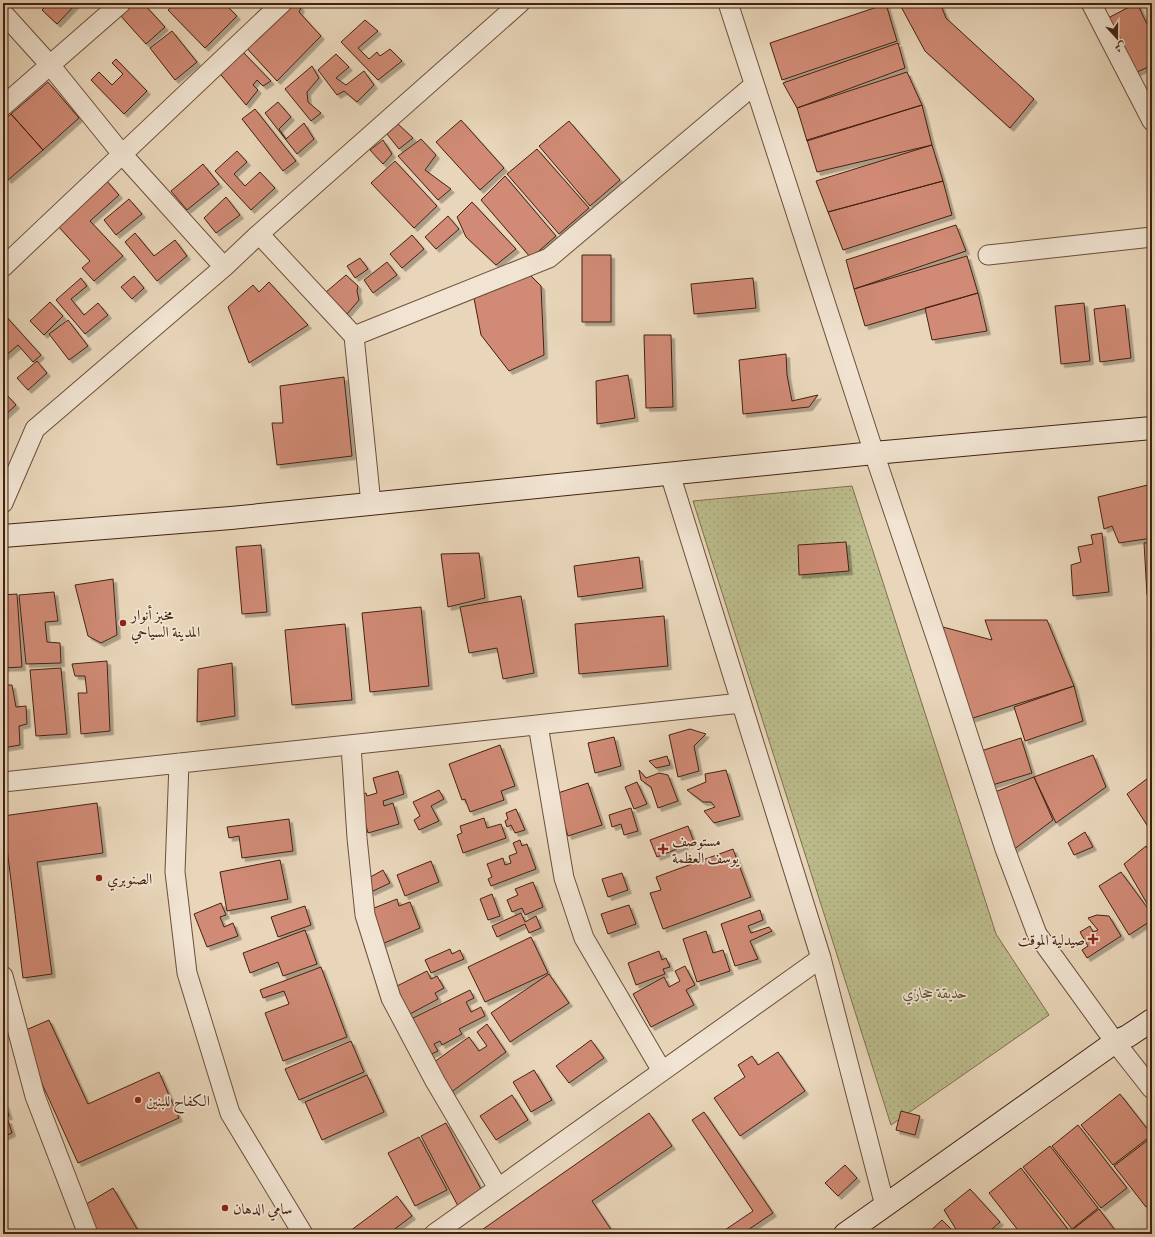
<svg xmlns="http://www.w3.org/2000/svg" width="1155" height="1237" font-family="'EB Garamond',Amiri,serif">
  <defs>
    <pattern id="green-dots" width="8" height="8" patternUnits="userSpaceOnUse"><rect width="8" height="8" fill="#bcbc8c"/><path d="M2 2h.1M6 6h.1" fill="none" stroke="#a3a178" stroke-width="1.8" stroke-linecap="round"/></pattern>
    <filter id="shadow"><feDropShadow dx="3.5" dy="3.5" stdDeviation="0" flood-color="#0004"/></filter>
  </defs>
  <rect width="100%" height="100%" fill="#e9d6ba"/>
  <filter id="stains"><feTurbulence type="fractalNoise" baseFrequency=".005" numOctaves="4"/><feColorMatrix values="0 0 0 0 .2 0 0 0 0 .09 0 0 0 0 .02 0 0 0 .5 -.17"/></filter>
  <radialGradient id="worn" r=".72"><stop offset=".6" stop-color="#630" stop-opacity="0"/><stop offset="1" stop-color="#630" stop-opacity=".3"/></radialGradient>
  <path fill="url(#green-dots)" stroke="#806f4e" d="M852,486L996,934L1049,1015L891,1125L693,501Z"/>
  <path fill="#d08a75" stroke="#421" filter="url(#shadow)" d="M49,3H77L57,24L42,10Z
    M131,3H143L165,27L146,44L119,14Z
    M176,3H224L237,16L205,48L168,10Z
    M291,3H297L301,8L299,12L321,36L277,81L243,44Z
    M899,3H940L946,18L1034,99L1010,128L925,51Z
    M1137,3L1152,35V65L1133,74L1106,19Z
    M886,4L897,41L782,80L770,43Z
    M365,20L378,31L358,48L369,59L377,52L380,56L390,49L402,61L378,80L341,42Z
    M172,31L197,62L175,80L150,48Z
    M898,43L905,68L797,108L783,83Z
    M241,50L271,81L263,86L257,80L253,85L258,90L246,105L217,70Z
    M336,54L349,67L336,78L346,85L364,71L374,85L357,102L344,91L337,95L318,70Z
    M116,59L147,91L124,114L91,80L99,72L112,85L123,74L112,63Z
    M312,66L319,78L307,92L308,102L321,113L311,121L285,89Z
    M907,72L922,105L807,141L797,108Z
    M48,82L79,118L43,150L11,114Z
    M278,102L291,117L279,129L286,139L304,123L314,139L297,154L265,113Z
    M922,105L932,145L817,172L807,140Z
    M255,109L296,161L283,171L242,119Z
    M11,114L43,150L8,180L3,174V121Z
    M461,120L504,168L480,190L436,142Z
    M569,121L620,180L590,206L539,146Z
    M398,124L413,138L399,149L387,134Z
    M421,139L436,155L425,170L451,189L438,200L398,156Z
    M383,140L392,154L383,164L370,150Z
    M932,145L943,181L828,212L816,181Z
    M537,149L589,208L559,234L507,174Z
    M237,151L247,162L234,174L245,186L260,172L275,188L251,210L215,171Z
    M395,161L437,206L414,228L371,183Z
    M203,164L219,184L187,210L171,191Z
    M505,176L556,236L531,258L481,200Z
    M106,180L119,195L90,221L123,256L94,281L82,268L90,261L57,225Z
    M943,181L952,215L843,250L828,212Z
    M226,197L240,215L216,233L204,218Z
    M129,199L142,214L116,235L104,220Z
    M472,202L516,249L496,265L466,237L457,217Z
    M448,216L459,229L436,249L425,237Z
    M956,225L966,251L854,289L846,260Z
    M135,233L154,256L175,240L187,256L157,281L125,242Z
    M412,235L424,249L402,268L390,254Z
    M582,255H611V322H582Z
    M967,256L978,293L865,326L854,289Z
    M360,258L368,269L355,278L347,266Z
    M387,262L397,275L373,293L364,280Z
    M527,272L541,286L544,355L509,371L481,335L473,293Z
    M346,275L358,286L357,291L359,300L347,314L326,292Z
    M134,276L144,288L132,299L121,287Z
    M81,278L87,286L71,299L84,315L98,303L108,315L85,334L56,300Z
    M753,278L756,308L694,314L691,284Z
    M269,282L308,325L249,363L228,307L253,285L259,292Z
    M978,293L987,331L932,340L925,308Z
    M50,302L63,316L44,335L30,321Z
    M1084,303L1090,361L1061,364L1055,306Z
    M1125,305L1131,358L1100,362L1094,309Z
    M3,313L41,355L33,362L18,345L3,358Z
    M68,320L88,346L69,360L49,334Z
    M644,335H671L673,407L646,408Z
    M786,354L787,375L792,401L818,395L809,407L743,414L739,360Z
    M37,361L47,373L28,390L17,378Z
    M628,375L635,418L597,424L596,381Z
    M344,377L352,456L277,465L272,423H283L280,386Z
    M8,396L16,405L3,417V401Z
    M1152,484V538L1119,543L1112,526L1104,529L1098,497Z
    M1102,533L1109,592L1073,596L1071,565L1081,562L1078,547L1093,544L1091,535Z
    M846,542L849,571L799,575L798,545Z
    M1152,542V595H1147L1144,543Z
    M261,545L267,612L242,614L236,547Z
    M479,553L485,598L448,607L441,554Z
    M639,557L643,588L578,597L574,566Z
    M113,579L117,635L101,643L88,636L75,585Z
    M54,592L58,621L45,622L47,642L60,643L61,663L26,664L19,595Z
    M17,594L22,667L3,668V595Z
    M521,596L534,673L503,679L497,648L469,653L460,607Z
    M421,607L429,686L370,692L362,613Z
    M664,616L668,666L579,674L575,624Z
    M985,620H1047L1074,686L970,719L939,626L992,640Z
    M345,624L352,700L292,705L285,630Z
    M107,661L110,731L81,734L78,693H87L85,676H75L72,664Z
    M232,663L235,716L197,722L198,669Z
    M61,668L67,734L36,736L30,670Z
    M3,685H12L16,707L26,706L27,724L19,726L20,745L3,748Z
    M1074,686L1083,721L1025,741L1014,707Z
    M690,729L706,734L694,746L699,771L678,777L669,735Z
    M614,737L621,766L595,773L588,743Z
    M1021,738L1032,773L989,786L978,752Z
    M500,745L515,786L501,791L504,800L470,812L465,799L462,800L449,764Z
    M1093,755L1106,787L1056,823L1034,777Z
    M667,756L670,765L656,768L649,761Z
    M639,770L646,778L659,773L668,775L678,801L658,808L651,787L641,780Z
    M726,770L740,816L714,823L704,811L715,807L711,802H703L687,790L706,782L705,774Z
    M398,771L404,794L383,801L384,806L393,803L399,824L368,833L358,795L366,793L367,796L377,793L373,778Z
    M1152,775V833L1127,794Z
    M1034,777L1053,820L1013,850L992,793Z
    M637,782L647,804L634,809L625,787Z
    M588,783L602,825L568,836L555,794Z
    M439,790L444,799L431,806L439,821L419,830L414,820L420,816L413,802Z
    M97,803L103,853L37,862L52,974L23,978L3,816Z
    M631,808L638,831L624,835L621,824L612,827L609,815Z
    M516,809L525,830L515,833L511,825L507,827L505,821L508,819L506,813Z
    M484,818L487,828L501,824L506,838L463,853L457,835L462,833L460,826Z
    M289,819L293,851L242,858L239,836L229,838L227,827Z
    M688,826L694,842L657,857L650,840Z
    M1085,832L1093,847L1074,855L1068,843Z
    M520,840L522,846L527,844L536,869L491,886L488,879L492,877L487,864L503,858L505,865L511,863L509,856L517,853L513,843Z
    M1146,846L1152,857V905L1149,907L1124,864Z
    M733,849L751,897L663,929L650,893L661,890L656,877Z
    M280,860L288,899L227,911L220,872Z
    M431,861L439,882L405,896L397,875Z
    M383,870L390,883L371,892L365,880Z
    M1121,872L1152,914V920L1129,935L1099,886Z
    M622,873L628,890L608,897L602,879Z
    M533,882L543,907L525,915L522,908L512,912L507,900L518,895L515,889Z
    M492,894L500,916L488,920L480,899Z
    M397,899L399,906L410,902L420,928L382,944L369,910Z
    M221,903L226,915L220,917L224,927L233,923L238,936L207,947L194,914Z
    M629,905L636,924L608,934L601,914Z
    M305,906L311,925L278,937L271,917Z
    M760,910L763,920L748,926L751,933L769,927L772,931L750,941L758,959L735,966L721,924Z
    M521,913L525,922L536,916L541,928L529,933L525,924L497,937L492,926Z
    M1097,915L1109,916L1121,936L1087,958L1082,950L1088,946L1080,932L1090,926L1093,932L1098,930L1088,918Z
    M305,930L317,964L283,976L278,962L250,973L243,953Z
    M706,931L713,953L723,950L730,971L697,982L683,939Z
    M531,937L548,973L485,1002L468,967Z
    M450,949L452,954L460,950L464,959L431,973L425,960Z
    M659,951L662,960L666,958L670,967L663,969L665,974L636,985L628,963Z
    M685,966L695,985L686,990L694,1005L651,1027L633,994L664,977L669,987L680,981L675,971Z
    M321,967L347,1037L283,1061L265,1013L289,1004L284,991L263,998L260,990Z
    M427,971L431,979L437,976L444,988L435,993L438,999L408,1015L393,988Z
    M549,974L569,1003L510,1042L491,1013Z
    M470,990L474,998L466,1002L471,1012L481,1007L485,1016L459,1029L462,1034L442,1045L440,1041L434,1044L438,1051L427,1056L409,1020Z
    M49,1020L88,1104L159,1072L179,1118L78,1163L19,1033Z
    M487,1024L506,1052L450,1093L430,1065L469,1037L479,1051L487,1046L477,1032Z
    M591,1040L604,1058L569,1083L556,1066Z
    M351,1041L364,1072L299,1100L285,1069Z
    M778,1052L805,1091L740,1136L714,1098L745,1077L738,1065L752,1056L758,1065Z
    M534,1070L552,1100L531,1112L513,1082Z
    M367,1075L384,1112L322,1140L305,1102Z
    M1120,1094L1152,1135L1113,1165L1081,1125Z
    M512,1095L528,1120L496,1140L480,1116Z
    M3,1104H5L9,1116L3,1117Z
    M901,1111L920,1116L915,1135L896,1130Z
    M704,1112L773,1213L742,1234H719L753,1211L692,1120Z
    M649,1113L672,1146L592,1201L614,1234H476Z
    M8,1120L12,1133L3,1137V1122Z
    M446,1123L483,1193L458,1206L421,1136Z
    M1078,1125L1127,1188L1101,1208L1052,1146Z
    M419,1137L447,1190L415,1206L388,1153Z
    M1152,1137V1202L1146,1207L1114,1166Z
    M1050,1146L1098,1208L1072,1229L1023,1167Z
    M845,1165L857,1178L838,1196L825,1183Z
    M1021,1168L1070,1232L1067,1234H1021L989,1193Z
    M113,1188L140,1234H99L83,1206Z
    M970,1189L1000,1222L986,1234H959L944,1210Z
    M397,1196L412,1216L388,1234H346Z
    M1099,1209L1118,1234H1067Z
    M942,1220L955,1233L954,1234H927Z"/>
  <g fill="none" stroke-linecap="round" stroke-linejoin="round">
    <g stroke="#6d4f3b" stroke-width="21">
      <path id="street" d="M728,3L874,453L943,658L1005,849L1037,934L1115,1042L1152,1089
        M1091,3L1152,121
        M3,13L50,65L122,154L224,267
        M3,106L121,3
        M259,234L354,336L371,504
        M988,255L1152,237
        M3,267L282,3
        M354,336L549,258L754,85
        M670,474L821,958L885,1206
        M3,503L35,429L224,267L259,234L520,3
        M538,725L564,878L584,938L662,1071
        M351,745L357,838L365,915L391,998L435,1081L498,1188
        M179,763L175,872L187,973L230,1113L303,1234
        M3,782L741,703
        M3,976L35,1096L88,1234
        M434,1234L821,958"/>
    </g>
    <g stroke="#421" stroke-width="24">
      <path id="secondary" d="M3,536L231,518L874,453L1152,428
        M845,1234L1115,1042L1128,1036L1152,1020"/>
    </g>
    <use href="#street" stroke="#f1e4d2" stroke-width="19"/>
    <use href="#secondary" stroke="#f1e4d2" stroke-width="22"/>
  </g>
  <g fill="#8f2418" stroke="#f1e4d2" stroke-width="1.5">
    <circle cx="123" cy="623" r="4"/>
    <path d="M661 843h4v4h4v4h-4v4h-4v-4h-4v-4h4z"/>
    <circle cx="99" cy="878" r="4"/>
    <path d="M1091 933h4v4h4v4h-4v4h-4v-4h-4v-4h4z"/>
    <circle cx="138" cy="1100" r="4"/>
    <circle cx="225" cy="1208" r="4"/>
  </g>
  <g text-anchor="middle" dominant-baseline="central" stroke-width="3.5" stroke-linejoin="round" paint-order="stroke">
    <g font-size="15" fill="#421" stroke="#f1e4d2" text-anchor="start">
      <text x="131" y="614">مخبز أنوار<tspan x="131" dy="17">المدينة السياحي</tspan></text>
      <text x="672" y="840">مستوصف<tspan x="672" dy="17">يوسف العظمة</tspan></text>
      <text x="107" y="878">الصنوبري</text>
      <text x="1085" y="939" text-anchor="end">صيدلية الموقت</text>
      <text x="146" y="1100">الكفاح للبنين</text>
      <text x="233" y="1208">سامي الدهان</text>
    </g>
    <g font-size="15" font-style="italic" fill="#624830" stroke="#f1e4d2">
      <text x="935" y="992">حديقة حجازي</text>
    </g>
  </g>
  <rect width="1155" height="1237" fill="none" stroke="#e9d6ba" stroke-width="16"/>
  <rect x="4" y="4" width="1147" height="1229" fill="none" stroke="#421" stroke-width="2"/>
  <rect x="8" y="8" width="1139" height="1221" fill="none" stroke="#421"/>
  <g transform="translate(1117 38) rotate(159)" stroke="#f1e4d2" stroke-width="3" paint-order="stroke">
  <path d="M0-3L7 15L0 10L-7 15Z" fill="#442211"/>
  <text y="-6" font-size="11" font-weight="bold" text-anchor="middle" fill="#442211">ش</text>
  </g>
  <rect width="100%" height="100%" filter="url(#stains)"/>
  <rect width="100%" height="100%" fill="url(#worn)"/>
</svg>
